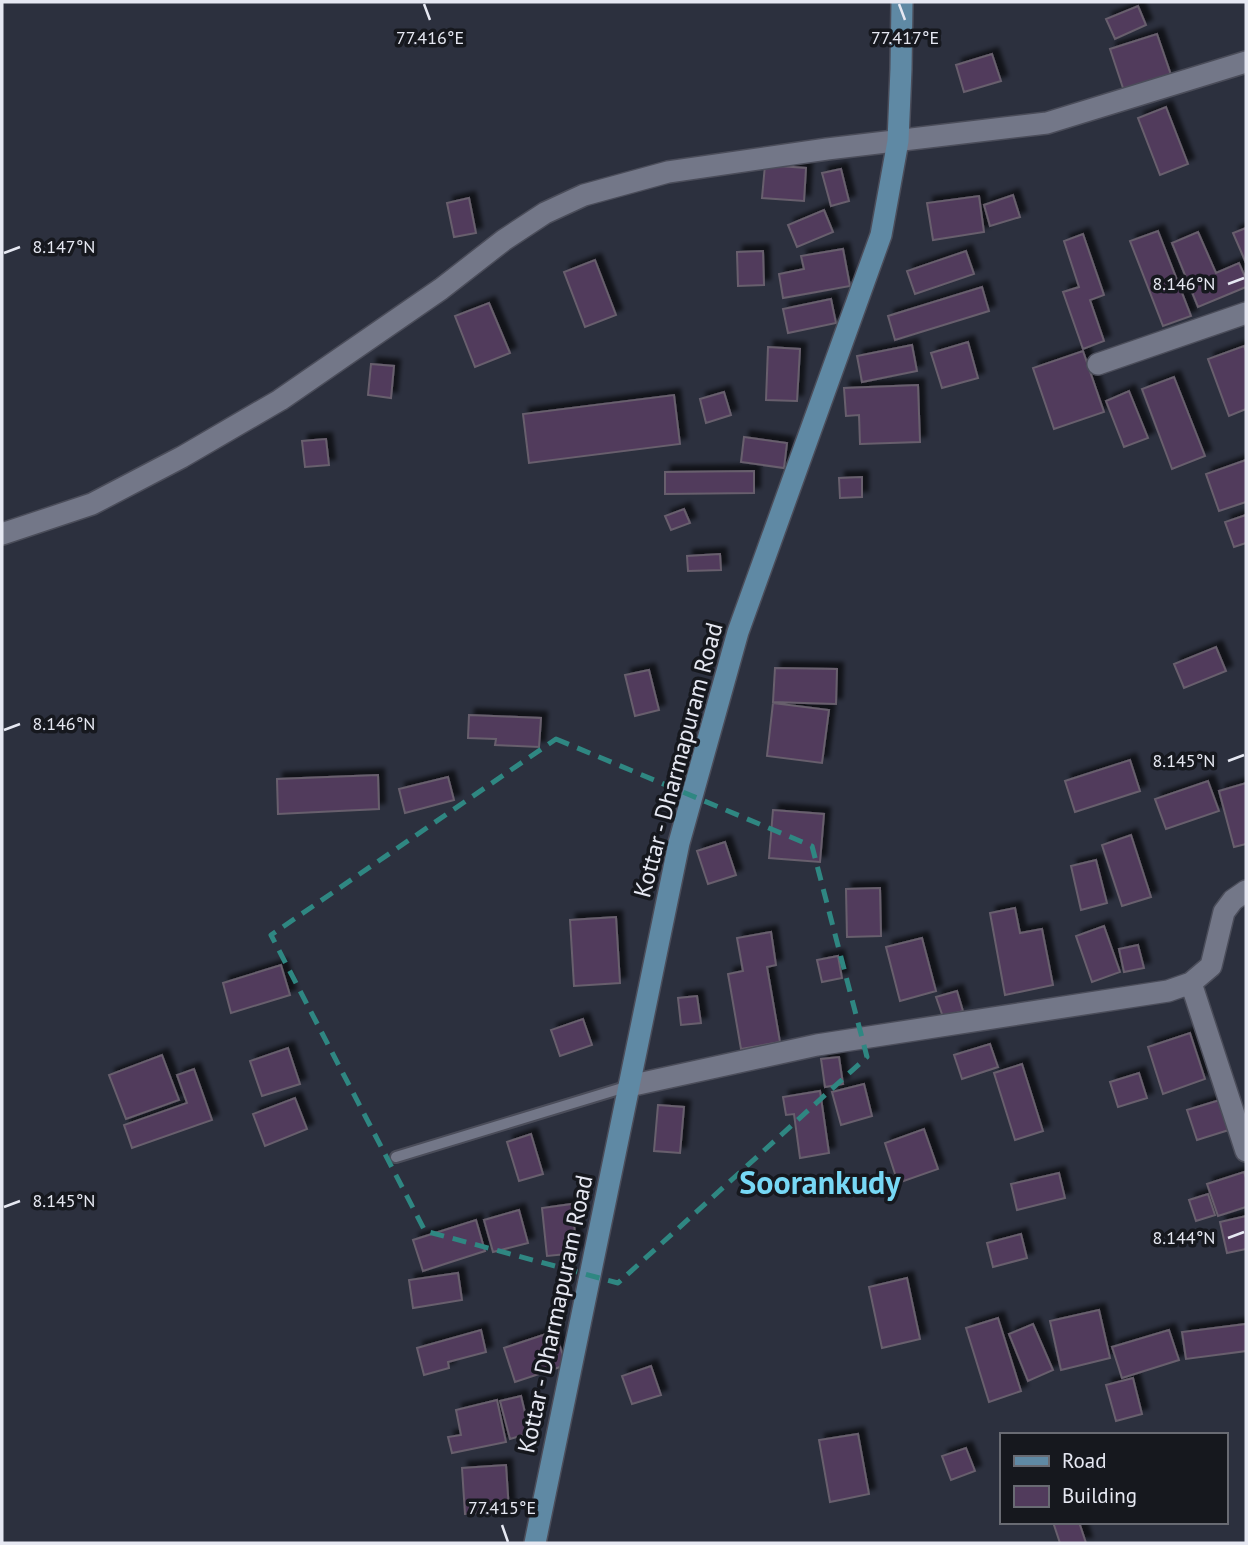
<svg xmlns="http://www.w3.org/2000/svg" width="1248" height="1545" font-family="'PT Sans',sans-serif">
  <defs>
    <filter id="shadow"><feDropShadow dx="6" dy="-6" stdDeviation="2" flood-color="#0009"/></filter>
  </defs>
  <rect width="100%" height="100%" fill="#2c303e"/>
  <path fill="#513b5c" stroke="#685f6d" stroke-width="2" filter="url(#shadow)" d="M1138,6L1146,25L1115,39L1106,19Z
    M1157,34L1171,75L1124,91L1110,49Z
    M992,54L1001,81L964,92L956,65Z
    M1166,107L1188,164L1160,175L1138,118Z
    M765,165L806,168L804,201L762,198Z
    M841,169L849,201L831,206L822,173Z
    M1013,195L1020,217L990,226L984,205Z
    M979,196L984,232L933,240L927,203Z
    M469,198L476,233L454,237L447,203Z
    M824,210L833,232L797,247L788,225Z
    M1246,228V263L1233,233Z
    M1158,231L1191,316L1163,326L1130,241Z
    M1198,232L1216,273L1239,263L1246,279V287L1198,307L1172,243Z
    M1083,234L1104,295L1090,300L1104,341L1083,349L1063,292L1079,287L1064,241Z
    M843,249L850,286L783,298L779,274L804,269L801,256Z
    M763,251L764,285L738,286L737,252Z
    M966,251L974,274L915,294L907,271Z
    M595,260L616,315L585,327L564,272Z
    M982,287L989,311L895,340L888,316Z
    M831,299L836,323L788,333L783,309Z
    M489,303L510,353L475,367L455,316Z
    M968,342L978,378L942,388L931,353Z
    M912,345L917,371L862,382L857,356Z
    M1244,346L1246,351V409L1229,416L1208,359Z
    M768,347L800,349L797,401L766,400Z
    M1083,351L1104,412L1054,429L1033,368Z
    M371,364L394,366L391,398L368,395Z
    M1174,377L1205,456L1172,469L1142,389Z
    M918,385L920,442L860,444L859,415L846,416L844,388Z
    M1129,391L1148,438L1124,447L1106,401Z
    M724,392L731,415L706,423L700,399Z
    M674,395L680,444L529,463L523,414Z
    M744,437L787,443L784,468L741,462Z
    M326,439L329,465L305,467L302,441Z
    M1246,460V502L1219,511L1206,474Z
    M754,471V493L665,494V472Z
    M862,477V497L840,498L839,478Z
    M684,509L690,523L671,530L665,516Z
    M1246,515V543L1234,547L1225,522Z
    M720,554L721,570L688,571L687,556Z
    M1216,647L1226,671L1184,688L1174,664Z
    M775,668L837,669L836,704L773,702Z
    M649,670L659,710L635,716L625,675Z
    M773,703L829,710L822,763L767,756Z
    M469,715L541,718L539,747L495,745L496,739L468,738Z
    M1130,760L1140,791L1075,812L1065,781Z
    M378,775L379,809L278,814L277,779Z
    M448,777L454,800L405,813L399,789Z
    M1208,781L1219,811L1166,829L1155,799Z
    M1246,783V844L1234,847L1219,791Z
    M773,810L824,814L820,862L769,858Z
    M1131,835L1151,897L1122,906L1102,845Z
    M725,842L736,875L708,884L697,851Z
    M1096,860L1107,903L1081,910L1071,866Z
    M880,888L881,936L847,937L846,889Z
    M1015,908L1020,933L1042,929L1053,985L1005,995L990,913Z
    M616,917L620,983L574,986L570,920Z
    M1104,926L1120,972L1092,982L1076,936Z
    M771,932L776,965L767,967L780,1042L741,1049L728,974L743,971L737,938Z
    M922,938L936,991L900,1001L886,947Z
    M1138,945L1144,968L1124,972L1119,949Z
    M838,956L842,978L822,982L817,960Z
    M281,965L290,995L231,1013L223,983Z
    M957,991L963,1011L943,1017L936,997Z
    M697,996L701,1023L681,1025L678,998Z
    M583,1019L592,1045L560,1056L551,1030Z
    M1190,1033L1205,1079L1163,1094L1148,1047Z
    M990,1044L998,1067L962,1079L954,1055Z
    M288,1048L300,1084L262,1096L250,1061Z
    M162,1055L179,1100L126,1119L109,1075Z
    M839,1057L843,1084L825,1087L821,1059Z
    M1022,1064L1043,1131L1015,1140L994,1073Z
    M194,1069L212,1120L132,1148L124,1125L187,1103L177,1075Z
    M1139,1073L1147,1098L1118,1107L1110,1082Z
    M864,1084L872,1116L841,1125L832,1092Z
    M820,1091L829,1153L800,1158L794,1114L786,1115L783,1097Z
    M295,1098L307,1129L265,1146L253,1114Z
    M1223,1099L1232,1129L1197,1140L1187,1110Z
    M658,1105L684,1107L680,1153L654,1151Z
    M924,1129L938,1169L898,1183L885,1143Z
    M531,1134L543,1174L519,1181L507,1142Z
    M1244,1172L1246,1178V1207L1218,1216L1207,1184Z
    M1059,1173L1065,1198L1017,1210L1011,1184Z
    M1208,1194L1215,1215L1196,1221L1189,1200Z
    M572,1204L577,1253L547,1256L542,1208Z
    M519,1210L528,1243L493,1252L484,1220Z
    M1246,1216V1249L1227,1253L1220,1222Z
    M476,1220L485,1251L423,1271L413,1240Z
    M1021,1234L1027,1258L993,1267L987,1243Z
    M458,1273L462,1300L413,1308L409,1280Z
    M907,1278L920,1339L882,1348L869,1287Z
    M1099,1310L1110,1358L1061,1370L1050,1321Z
    M998,1318L1021,1391L989,1402L966,1328Z
    M1033,1324L1053,1370L1028,1381L1009,1334Z
    M1246,1324V1351L1186,1359L1182,1332Z
    M481,1330L486,1352L448,1362L449,1368L424,1375L417,1348Z
    M1169,1330L1179,1360L1122,1378L1112,1347Z
    M555,1331L566,1365L515,1382L504,1348Z
    M651,1366L661,1395L632,1404L622,1376Z
    M1133,1378L1142,1414L1116,1421L1106,1385Z
    M521,1396L530,1433L510,1439L500,1401Z
    M497,1400L506,1442L452,1453L448,1437L461,1435L456,1410Z
    M858,1434L869,1494L830,1502L819,1440Z
    M966,1448L975,1471L951,1480L942,1456Z
    M506,1465L509,1511L465,1514L462,1468Z
    M1053,1522H1079L1086,1543H1060Z"/>
  <g fill="none" stroke-linecap="round" stroke-linejoin="round">
    <g stroke="#4b4d5a" stroke-width="14">
      <path id="lane" d="M396,1157L629,1086"/>
    </g>
    <g stroke="#4b4d5a" stroke-width="24">
      <path id="street" d="M1098,364L1246,313
        M2,534L92,504L182,457L280,400L441,289L504,240L545,213L584,195L668,172L827,149L1047,123L1246,62
        M1191,983L1246,1151
        M629,1086L817,1045L1168,991L1191,983L1211,966L1224,912L1233,900L1246,891"/>
    </g>
    <g stroke="#4b4d5a" stroke-width="24">
      <path id="secondary" d="M535,1543L679,843L738,632L881,235L898,141L901,69L902,2"/>
    </g>
    <use href="#lane" stroke="#737788" stroke-width="10"/>
    <use href="#street" stroke="#737788" stroke-width="21"/>
    <use href="#secondary" stroke="#5f89a4" stroke-width="21"/>
  </g>
  <path fill="none" stroke="#2f8782" stroke-width="5" stroke-dasharray="14 9" stroke-linejoin="round" d="M556,739L812,846L867,1057L618,1283L425,1231L271,935Z"/>
  <path fill="none" stroke="#e6e8f2" stroke-width="2.5" d="M424,4L430,20M899,4L905,20M4,253L20,247M1228,284L1244,278M4,730L20,724M1228,761L1244,755M4,1207L20,1201M1228,1238L1244,1232M502,1525L508,1542"/>
  <g text-anchor="middle" dominant-baseline="central" stroke-width="7" stroke-linejoin="round" paint-order="stroke">
    <g font-size="24" fill="#e6e8f2" stroke="#16181e">
      <text transform="translate(678 760) rotate(-75)">Kottar - Dharmapuram Road</text>
      <text transform="translate(555 1314) rotate(-78)">Kottar - Dharmapuram Road</text>
    </g>
    <g font-size="32" font-weight="bold" fill="#77d8f5" stroke="#16181e">
      <text x="820" y="1182">Soorankudy</text>
    </g>
  </g>
  <g font-size="18" text-anchor="middle" fill="#e6e8f2" stroke="#16181e" stroke-width="7" stroke-linejoin="round" paint-order="stroke">
    <text x="430" y="44">77.416°E</text>
    <text x="905" y="44">77.417°E</text>
    <text x="64" y="253">8.147°N</text>
    <text x="1184" y="290">8.146°N</text>
    <text x="64" y="730">8.146°N</text>
    <text x="1184" y="767">8.145°N</text>
    <text x="64" y="1207">8.145°N</text>
    <text x="1184" y="1244">8.144°N</text>
    <text x="502" y="1514">77.415°E</text>
  </g>
  <rect width="1248" height="1545" fill="none" stroke="#e6e8f2" stroke-width="7"/>
  <rect x="1000" y="1433" width="228" height="91" fill="#16181e" stroke="#696b73" stroke-width="2"/>
  <rect x="1014" y="1456" width="35" height="10" fill="#5f89a4" stroke="#696b73" stroke-width="2"/>
  <text x="1062" y="1468" font-size="21" fill="#e6e8f2">Road</text>
  <rect x="1014" y="1486" width="35" height="21" fill="#513b5c" stroke="#696b73" stroke-width="2"/>
  <text x="1062" y="1503" font-size="21" fill="#e6e8f2">Building</text>
</svg>
